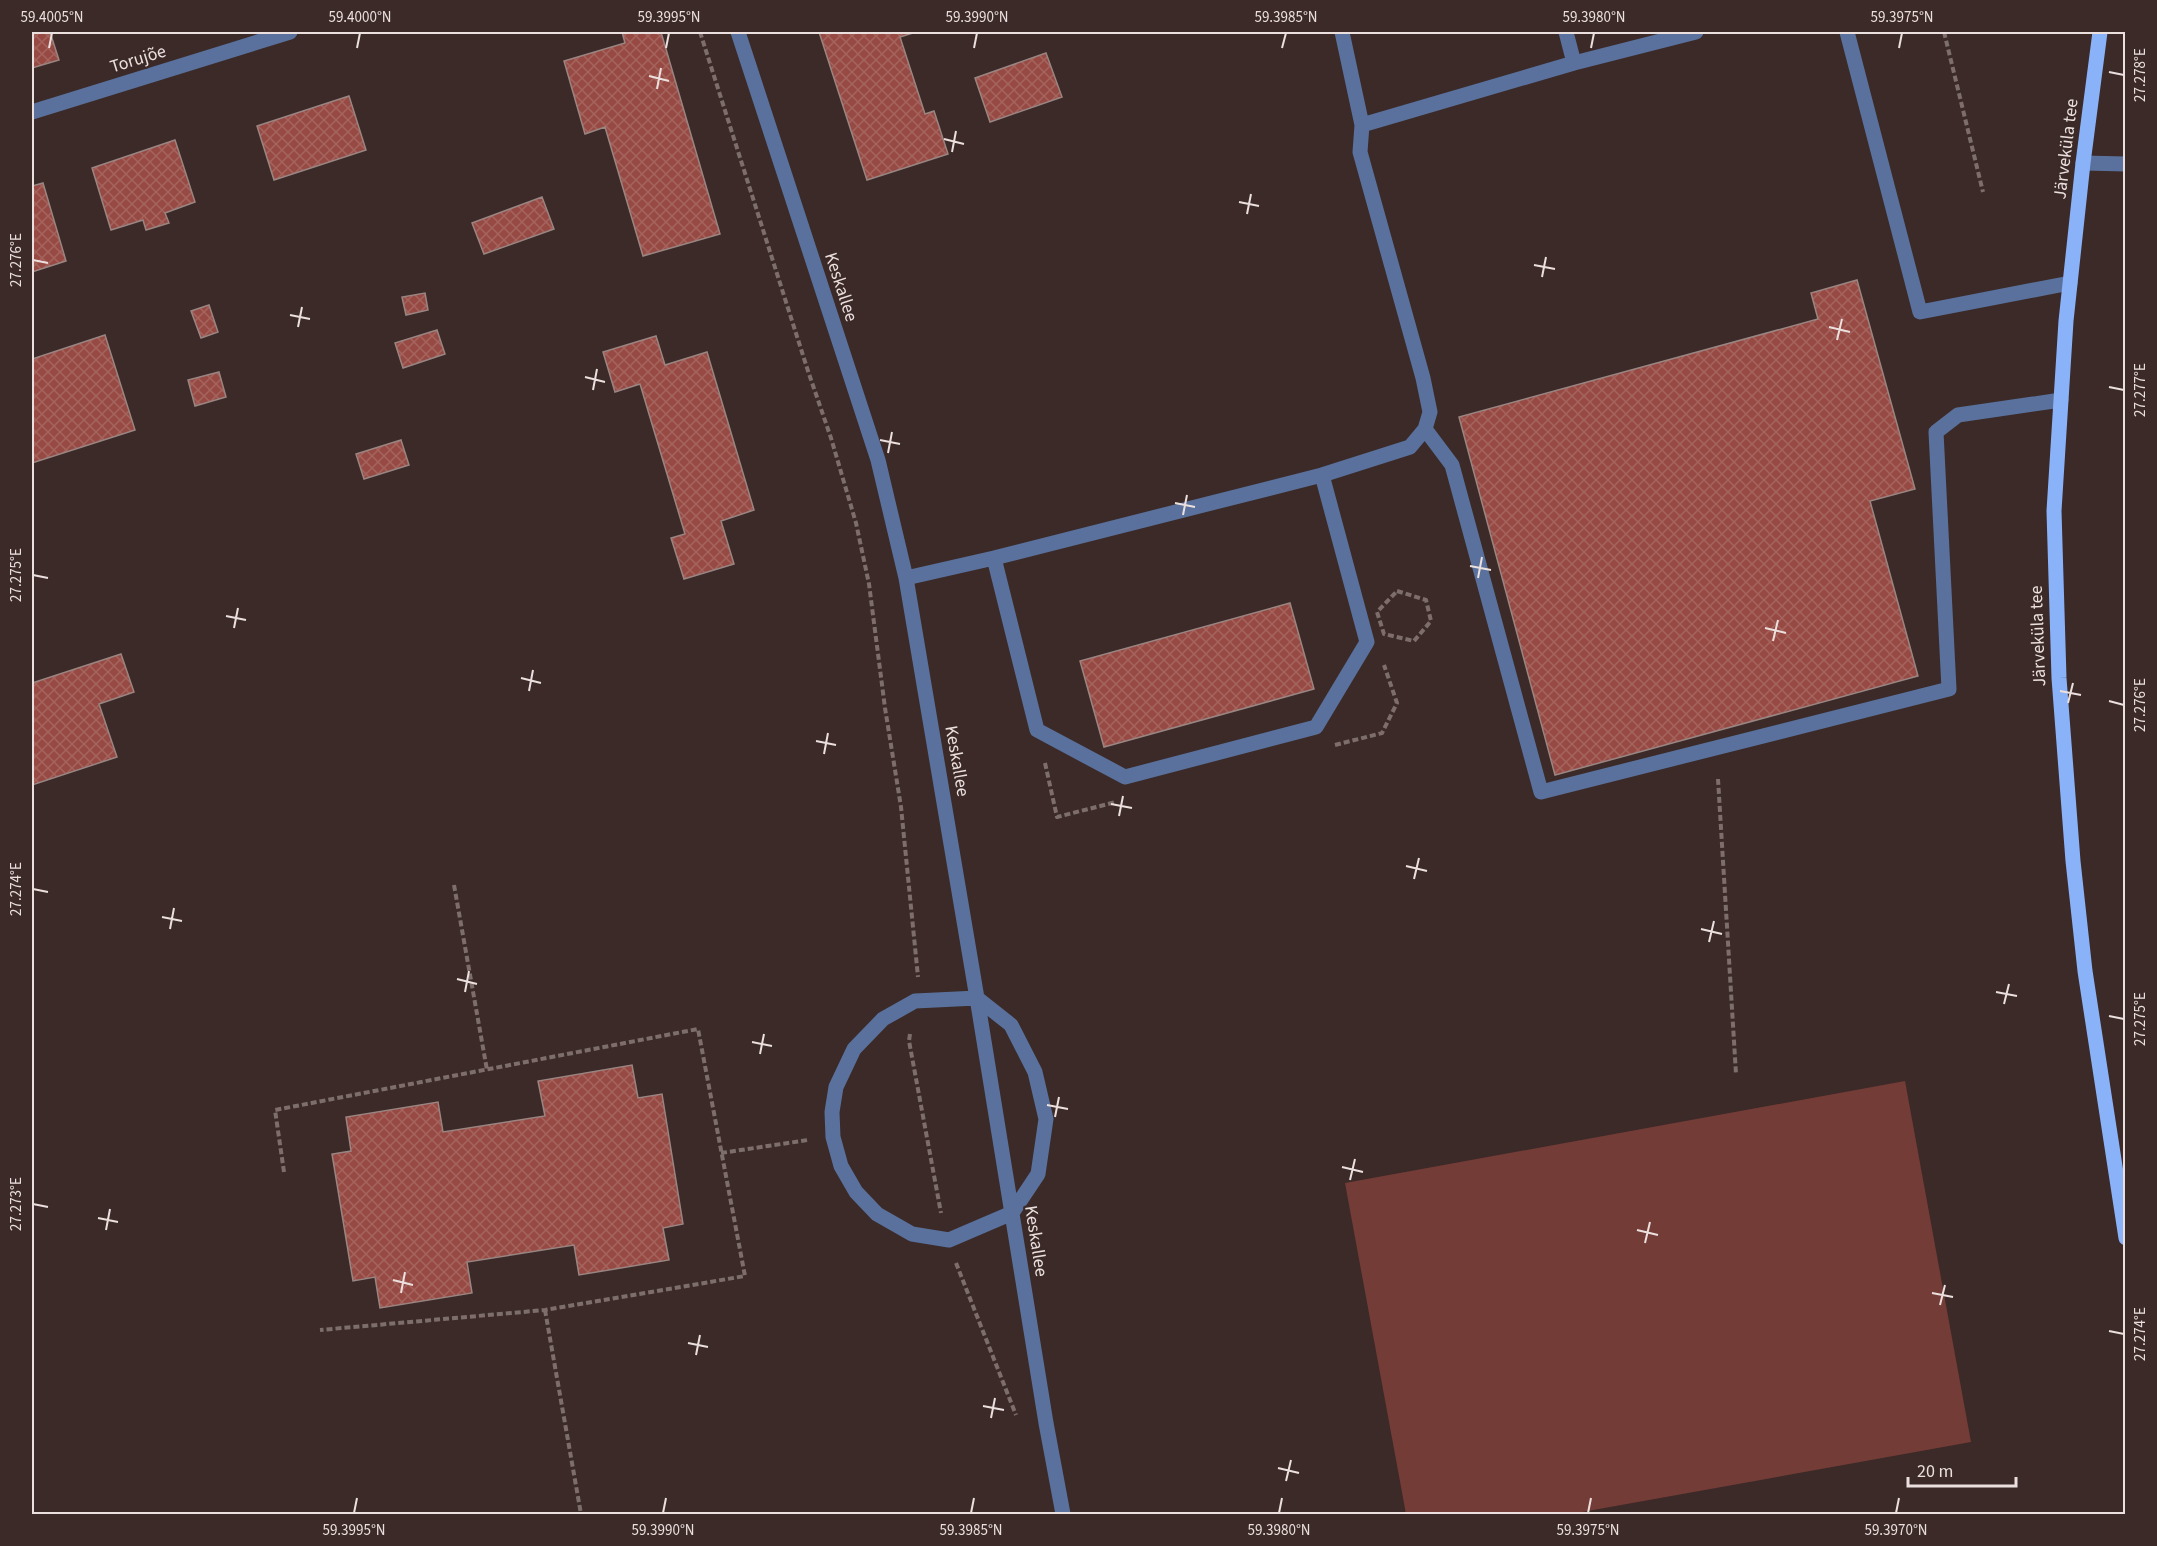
<svg xmlns="http://www.w3.org/2000/svg" width="2157" height="1546" font-family="'Source Sans 3',sans-serif">
  <defs>
    <pattern id="building-cross-hatch" width="8" height="8" patternUnits="userSpaceOnUse" patternTransform="scale(1.5)"><rect width="8" height="8" fill="#964a43"/><path d="M0 0l8 8M0 8l8-8" fill="none" stroke="#a5645e"/></pattern>
  </defs>
  <rect width="100%" height="100%" fill="#3b2a28"/>
  <path fill="#743c37" d="M1905,1081L1971,1442L1571,1514H1406L1345,1183Z"/>
  <path fill="url(#building-cross-hatch)" stroke="#9a8582" stroke-width="1.5" d="M32,32H50L59,60L32,68Z
    M622,32H661L720,234L643,256L605,127L585,134L564,61L625,43Z
    M819,32H916L900,37L925,114L934,111L948,154L867,180Z
    M1046,53L1062,97L990,122L975,78Z
    M349,96L366,150L274,180L257,126Z
    M175,140L195,202L165,213L169,223L146,230L143,220L111,230L92,168Z
    M43,183L66,261L32,272V186Z
    M542,197L554,229L484,254L472,223Z
    M1857,280L1915,489L1870,501L1918,676L1555,775L1459,417L1818,319L1811,293Z
    M425,293L428,310L406,315L402,297Z
    M209,305L218,332L201,338L191,311Z
    M437,330L445,354L403,368L395,343Z
    M105,335L135,430L32,463V359Z
    M656,336L665,365L707,352L754,510L721,521L734,564L684,579L671,538L685,534L640,384L615,392L603,352Z
    M219,372L226,397L195,406L188,380Z
    M401,440L409,465L364,479L356,454Z
    M1290,603L1314,689L1104,747L1080,661Z
    M121,654L134,692L99,704L117,757L32,785V683Z
    M632,1065L638,1098L662,1094L683,1224L663,1228L669,1260L579,1275L574,1245L467,1262L472,1293L380,1308L375,1277L353,1281L332,1154L351,1151L346,1117L438,1102L443,1132L545,1116L538,1081Z"/>
  <g fill="none" stroke-linecap="round" stroke-linejoin="round">
    <path stroke="#7d6e6c" stroke-width="4" stroke-dasharray="6 3" stroke-linecap="butt" d="M700,32L808,371L831,438L856,523L869,584L885,708L901,807L918,977
      M1944,32L1983,192
      M1397,591L1426,600L1431,621L1414,641L1384,634L1377,612Z
      M1335,745L1382,733L1397,703L1384,665
      M1045,763L1057,817L1116,802
      M1718,779L1736,1074
      M454,885L487,1070
      M910,1034L909,1041L941,1213
      M721,1153L808,1140
      M284,1172L275,1110L698,1029L745,1276L545,1310L320,1330
      M956,1263L1016,1415
      M545,1310L581,1514"/>
    <path stroke="#59719c" stroke-width="15" d="M738,32L878,460L906,578L977,998L1046,1423L1063,1514
      M1342,32L1362,125L1574,63L1696,32
      M1566,32L1574,63
      M1847,32L1920,312L2070,283
      M32,112L290,32
      M2083,163L2126,164
      M1425,429L1452,465L1541,792L1949,689L1936,432L1958,415L2061,400
      M994,558L1037,730L1125,777L1316,727L1367,642L1322,475
      M906,578L994,558L1322,475L1410,447L1425,429L1430,412L1423,378L1360,152L1362,125
      M977,998L1011,1025L1035,1072L1046,1119L1038,1174L1012,1213L949,1240L912,1234L877,1214L856,1192L841,1166L833,1137L832,1112L836,1087L854,1049L883,1019L915,1001Z"/>
    <path stroke="#8ab2f9" stroke-width="15" d="M2100,32L2083,163L2066,321L2054,511L2059,678L2073,861L2085,971L2126,1238"/>
  </g>
  <path fill="none" stroke="#ebe0de" stroke-width="2" d="M49,48L52,33M357,48L360,33M666,48L669,33M974,48L977,33M1282,48L1286,33M1591,48L1594,33M1899,48L1902,33M2109,72L2124,75M649,76L669,81M657,89L661,68M944,139L964,144M952,152L956,131M1239,202L1259,206M1247,214L1251,194M33,260L48,263M1534,265L1555,269M1542,277L1546,257M290,315L310,319M298,327L302,307M1829,327L1850,332M1837,340L1842,319M585,377L605,382M2109,387L2124,390M593,390L597,369M880,440L900,444M888,453L892,432M1175,503L1195,507M1183,515L1187,495M1470,566L1491,570M33,575L48,578M1478,578L1482,557M226,616L246,620M234,628L238,608M1765,628L1786,633M1773,641L1778,620M521,678L541,683M529,691L533,670M2060,691L2081,695M2109,701L2124,705M2068,703L2073,683M816,741L836,745M824,754L828,733M1111,804L1132,808M1119,816L1123,796M1406,866L1427,871M1414,879L1419,858M33,889L48,892M162,917L182,921M170,929L174,908M1701,929L1722,934M1709,942L1714,921M457,979L477,984M465,992L469,971M1996,992L2017,996M2004,1004L2009,984M2109,1016L2124,1019M752,1042L772,1046M760,1054L764,1034M1047,1105L1068,1109M1055,1117L1059,1097M1342,1167L1363,1172M1350,1180L1355,1159M33,1204L48,1207M98,1218L118,1222M106,1230L110,1209M1637,1230L1658,1235M1645,1243L1650,1222M393,1280L413,1285M401,1293L405,1272M1932,1293L1953,1297M1940,1305L1945,1285M2109,1331L2124,1334M688,1343L708,1347M696,1355L700,1335M983,1406L1004,1410M991,1418L995,1398M1278,1468L1299,1473M1286,1481L1291,1460M354,1513L357,1498M663,1513L666,1498M971,1513L974,1498M1279,1513L1282,1498M1588,1513L1591,1498M1896,1513L1899,1498"/>
  <g text-anchor="middle" dominant-baseline="central" stroke-width="4.5" stroke-linejoin="round" paint-order="stroke">
    <g font-size="18" fill="#ebe0de" stroke="#3b2a28">
      <text transform="translate(138 59) rotate(-17)">Torujõe</text>
      <text transform="translate(2066 149) rotate(-83)">Järveküla tee</text>
      <text transform="translate(841 287) rotate(72)">Keskallee</text>
      <text transform="translate(2038 636) rotate(-92)">Järveküla tee</text>
      <text transform="translate(957 761) rotate(80)">Keskallee</text>
      <text transform="translate(1036 1241) rotate(81)">Keskallee</text>
    </g>
  </g>
  <rect width="2157" height="1546" fill="none" stroke="#3b2a28" stroke-width="66"/>
  <path d="M1908 1477v9h108v-9" fill="none" stroke="#ebe0de" stroke-width="3"/>
  <text x="1917" y="1477" font-size="18" fill="#ebe0de" stroke="#3b2a28" stroke-width="4.5" paint-order="stroke">20 m</text>
  <rect x="33" y="33" width="2091" height="1480" fill="none" stroke="#ebe0de" stroke-width="2"/>
  <g font-size="15" text-anchor="middle" fill="#ebe0de">
    <text x="52" y="22">59.4005°N</text>
    <text x="360" y="22">59.4000°N</text>
    <text x="669" y="22">59.3995°N</text>
    <text x="977" y="22">59.3990°N</text>
    <text x="1286" y="22">59.3985°N</text>
    <text x="1594" y="22">59.3980°N</text>
    <text x="1902" y="22">59.3975°N</text>
    <text transform="translate(2140 75) rotate(-90)" y="5">27.278°E</text>
    <text transform="translate(16 260) rotate(-90)" y="5">27.276°E</text>
    <text transform="translate(2140 390) rotate(-90)" y="5">27.277°E</text>
    <text transform="translate(16 575) rotate(-90)" y="5">27.275°E</text>
    <text transform="translate(2140 705) rotate(-90)" y="5">27.276°E</text>
    <text transform="translate(16 889) rotate(-90)" y="5">27.274°E</text>
    <text transform="translate(2140 1019) rotate(-90)" y="5">27.275°E</text>
    <text transform="translate(16 1204) rotate(-90)" y="5">27.273°E</text>
    <text transform="translate(2140 1334) rotate(-90)" y="5">27.274°E</text>
    <text x="354" y="1535">59.3995°N</text>
    <text x="663" y="1535">59.3990°N</text>
    <text x="971" y="1535">59.3985°N</text>
    <text x="1279" y="1535">59.3980°N</text>
    <text x="1588" y="1535">59.3975°N</text>
    <text x="1896" y="1535">59.3970°N</text>
  </g>
</svg>
